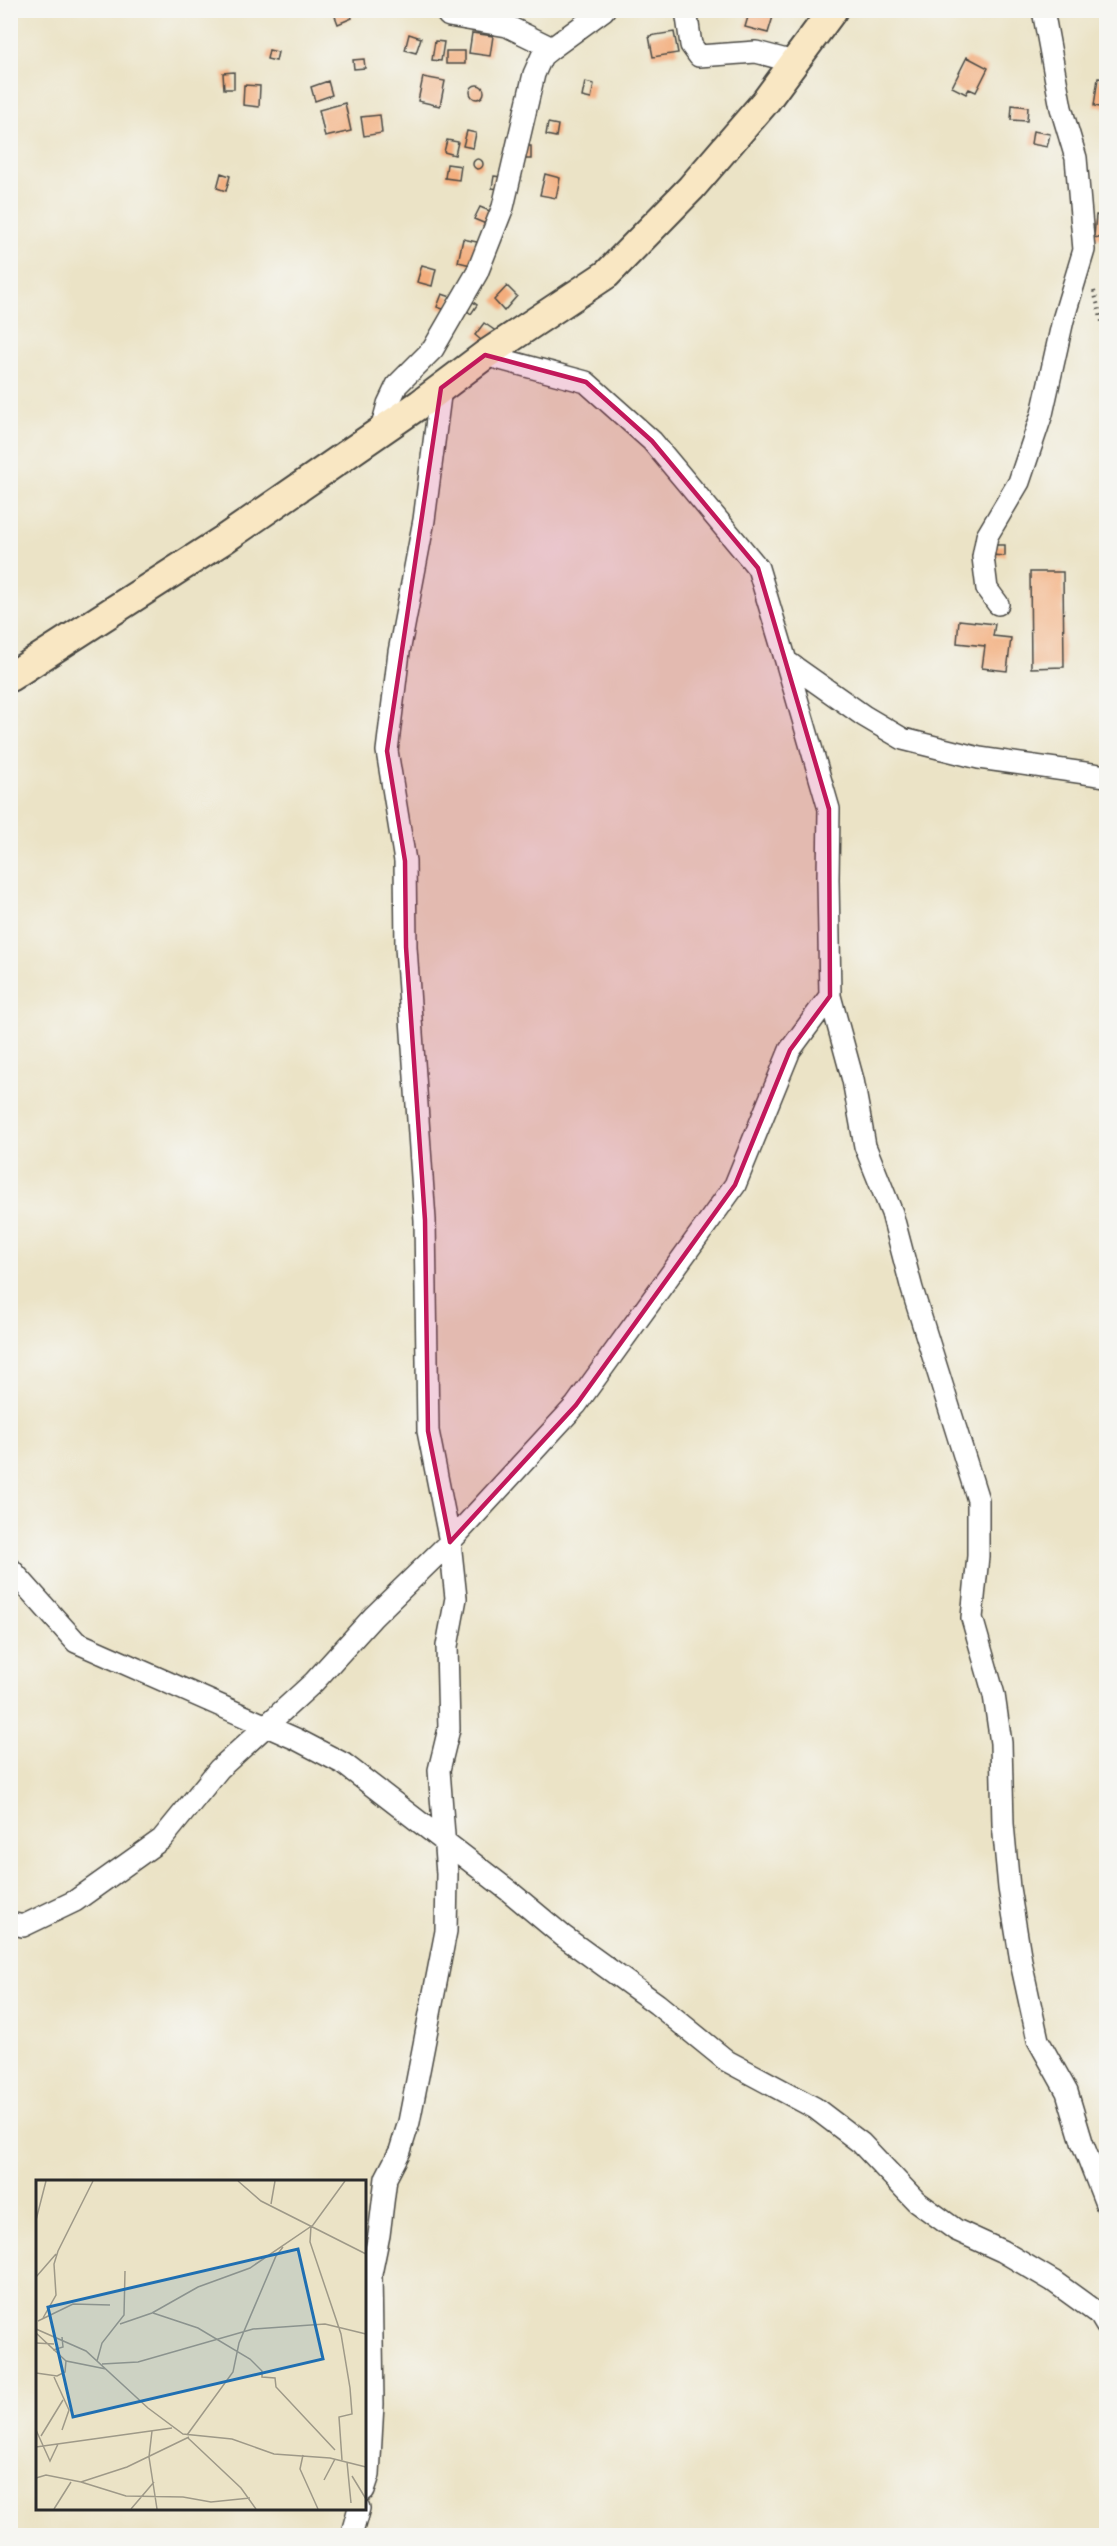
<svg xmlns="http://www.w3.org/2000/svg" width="1117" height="2546" font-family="Mynerve,sans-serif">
  <rect width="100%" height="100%" fill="#f6f6f2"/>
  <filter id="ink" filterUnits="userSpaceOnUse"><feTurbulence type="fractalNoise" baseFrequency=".0167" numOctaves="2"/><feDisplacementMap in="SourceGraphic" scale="12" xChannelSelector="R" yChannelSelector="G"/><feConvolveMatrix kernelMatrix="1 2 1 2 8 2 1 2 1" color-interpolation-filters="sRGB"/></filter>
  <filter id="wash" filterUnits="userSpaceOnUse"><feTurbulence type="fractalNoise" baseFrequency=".008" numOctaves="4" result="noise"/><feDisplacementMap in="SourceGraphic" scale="24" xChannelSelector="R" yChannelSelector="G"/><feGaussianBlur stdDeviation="1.35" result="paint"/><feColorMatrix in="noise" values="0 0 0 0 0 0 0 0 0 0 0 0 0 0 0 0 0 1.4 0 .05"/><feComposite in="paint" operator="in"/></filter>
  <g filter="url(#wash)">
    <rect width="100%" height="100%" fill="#ebe3c6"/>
    <g id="blocks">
      <path fill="#f3ad7d" d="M349,10L352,18L338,24L333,11Z
        M750,10H775L768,33L745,27Z
        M674,32L678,53L653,57L649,36Z
        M472,33L493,36L490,56L469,53Z
        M409,34L421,38L416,53L405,50Z
        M435,41L444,42L441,61L432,60Z
        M269,50L278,52L276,61L267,59Z
        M446,51H465V64H446Z
        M967,57L988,68L976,92L969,89L966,94L952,87Z
        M364,59L365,68L354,69L353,60Z
        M234,72V89H224L223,73Z
        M423,77L445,81L440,106L418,101Z
        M1098,78L1106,79V108L1094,106Z
        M328,81L332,95L315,101L311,87Z
        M585,82L594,84L591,99L582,97Z
        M470 92a7 7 0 1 1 14 0a7 7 0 1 1-14 0Z
        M244,85L260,86L259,107L243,105Z
        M345,103L351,131L325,137L319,110Z
        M1012,105L1028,107L1027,121L1011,120Z
        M380,115L382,133L364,136L361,117Z
        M548,123L558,125L556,137L546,135Z
        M467,131L476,133L473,148L463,146Z
        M1033,131L1050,134L1047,147L1031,144Z
        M447,140L458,142L455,155L444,152Z
        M522,146H531V159H522Z
        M473 164a5 5 0 1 1 10 0a5 5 0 1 1-10 0Z
        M447,164L461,166L459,180L445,178Z
        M221,173L230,176L226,191L217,188Z
        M545,174L560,178L556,198L540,195Z
        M494,176L501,177L499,189L492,188Z
        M480,207L492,212L486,224L474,219Z
        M1096,215L1106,216V239L1094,237Z
        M463,239L477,242L471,265L458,262Z
        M422,265L436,269L432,286L417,282Z
        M507,286L517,296L504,311L494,300Z
        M442,294L451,297L446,310L437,307Z
        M472,301L477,305L471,314L465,309Z
        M484,323L497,332L487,345L475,335Z
        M991,545H1005V556L991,555Z
        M1030,572H1063L1064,667L1031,668Z
        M959,620L995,624L993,636L1011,638L1007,671L982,668L985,646L957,643Z"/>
    </g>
  </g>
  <g filter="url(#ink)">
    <use href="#blocks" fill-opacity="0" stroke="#484742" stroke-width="1.5"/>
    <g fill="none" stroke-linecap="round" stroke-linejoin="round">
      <g stroke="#484742" stroke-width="24">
        <path id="street" d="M686,10L691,45L699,56L756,52L794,62
          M552,48L604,10
          M485,355L586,382L652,441L758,568L786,661L864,716L903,739L979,758L1106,776
          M381,430L388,404L397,385L433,349L477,273L503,207L534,74L542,56L552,48L507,26L449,16L444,10
          M998,604L987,589L983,557L987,536L1019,482L1042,414L1063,320L1084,250L1076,158L1061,108L1043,10
          M786,661L829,809L828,879L830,996L853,1080L865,1146L892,1213L912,1289L978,1500V1556L972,1618L994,1695L1001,1743L1003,1824L1009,1888L1022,1967L1038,2040L1067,2092L1082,2142L1106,2204
          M10,1568L76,1642L296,1739L344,1764L509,1891L563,1936L657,2004L727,2061L815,2108L861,2143L916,2201L956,2230L1002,2251L1053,2281L1100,2315L1106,2325
          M10,1923L23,1926L75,1901L162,1839L219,1769L314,1682L373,1617L450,1542L576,1405L735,1185L790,1050L830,996
          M364,2490L369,2475L373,2404L371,2274L379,2235L386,2178L400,2151L409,2122L446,1931L447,1874L439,1770L449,1729L447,1646L456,1598L450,1542L428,1431L425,1220L406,947L405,861L387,751L399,652L424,520L441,388
          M351,2536L359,2508"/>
      </g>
      <g stroke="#484742" stroke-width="32">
        <path id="secondary" d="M10,677L223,540L420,404L485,355L607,274L691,188L765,102L833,10"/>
      </g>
      <path stroke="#484742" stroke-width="4" stroke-dasharray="1.5 4.5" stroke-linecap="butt" d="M1094,291L1106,337"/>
      <use href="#street" stroke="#fff" stroke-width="21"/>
      <use href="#secondary" stroke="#f9e7c3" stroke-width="28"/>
    </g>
  </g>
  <path fill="#c2185b" fill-opacity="0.2" stroke="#c2185b" stroke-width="4.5" stroke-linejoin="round" d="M485,355L586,382L652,441L758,568L829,809L830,996L790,1050L735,1185L576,1405L450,1542L428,1431L425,1220L406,947L405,861L387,751L441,388Z"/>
  <g transform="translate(36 2180)">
    <rect width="330" height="330" fill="#ebe3c6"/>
    <path fill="none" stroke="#9e9988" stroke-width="1.5" d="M202,1L225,21L330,74M235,24L239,1M0,40L10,1M275,46L274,62L305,154L314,208L316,234L303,237L306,280M0,97L20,74M0,126V150M117,133L162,148L214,179L226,191V197L239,198L240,207L299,270M7,138L20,115L18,84L22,71L57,1M2,141L37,124L74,125M84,144L116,133L162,107L214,88L277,45L309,1M0,149L50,171L112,228L147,254L196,259L238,274L294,278L330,287M0,153L30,181M0,163L18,164M17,170L27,167L26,157M61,181L66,163L88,135L89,91M66,184L102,182L217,149L289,144L330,154M0,193L21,196L29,192L30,181L70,189M18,197L33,230L26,250M0,250L14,281L22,264M116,251L113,277L121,329M151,255L197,192L203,163L240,76L247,67M5,256L27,220M152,258L205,308L220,329M0,267L136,248M267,275L264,289L282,329M311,282L315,323M316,296L330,319M0,298L10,295L45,302L91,287L153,257M288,300L299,279M45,302L90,316L147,317L175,322L214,318M18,329L35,302M95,329L118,302"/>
    <path fill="#1f6fb2" fill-opacity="0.15" stroke="#1f6fb2" stroke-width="3" d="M262,69L287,179L37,237L12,127Z"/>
    <rect width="330" height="330" fill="none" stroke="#2b2b2b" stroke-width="3"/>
  </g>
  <rect width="1117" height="2546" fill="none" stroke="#f6f6f2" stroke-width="36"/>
</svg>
